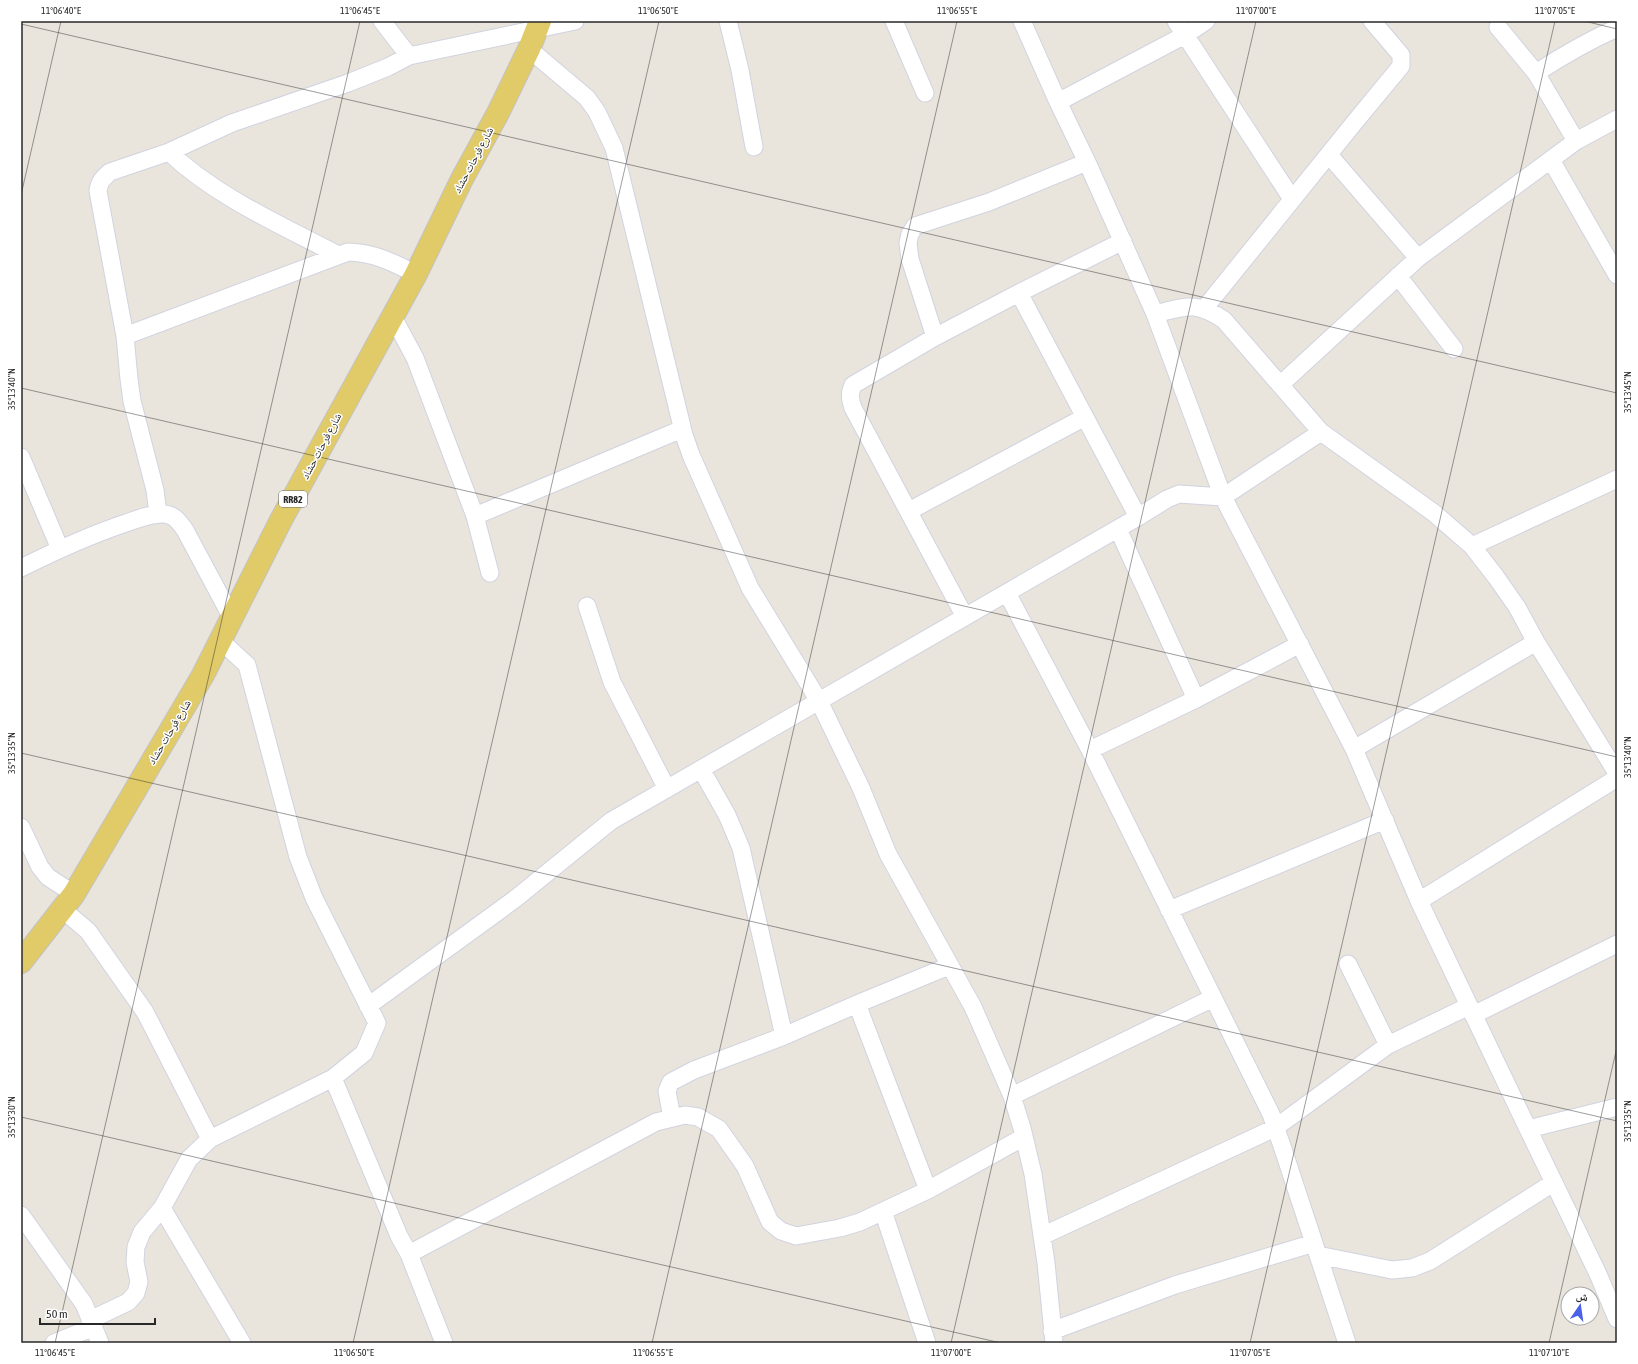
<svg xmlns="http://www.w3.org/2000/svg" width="1638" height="1364" font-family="'Asap Condensed','Noto Naskh Arabic',sans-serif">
  <rect width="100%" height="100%" fill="#e9e4dc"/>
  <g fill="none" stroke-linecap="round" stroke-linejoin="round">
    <g stroke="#d1d3e0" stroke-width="19">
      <path id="street" d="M382,21L409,56
        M728,21L740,70L754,147
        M894,21L925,93
        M1022,21L1058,102L1087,162L1155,314L1223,497L1354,749L1419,901L1528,1129L1598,1274L1617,1319
        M1176,21L1292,199
        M1498,27L1536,73L1576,141
        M529,49L587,98L597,112L614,148L684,435L691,455L750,588L819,701L861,788L888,854L973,1007L1012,1096L1022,1128L1033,1174L1046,1263L1054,1343
        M1536,73C1562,56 1588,41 1617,28
        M1058,102L1185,35L1206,21
        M169,152C215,196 281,225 338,255
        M1329,155L1418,258
        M1551,160L1617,275
        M1398,276L1454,349
        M1019,293L1138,517
        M1204,309L1354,123L1401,66V55L1372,21
        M1155,314C1186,306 1196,301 1224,320L1321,432L1434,513L1472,546L1496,577L1517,607L1536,642L1617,773
        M393,317L415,358L475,516L490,573
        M125,336L348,252C375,253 392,262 416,274
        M935,337L910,259L908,243L910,234L915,226L989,202L1087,162
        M1280,385L1418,258L1576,141L1617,119
        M21,457L60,549
        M909,511L1085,417
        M158,514L155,490L132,401L129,379L125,336L98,191C99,182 103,178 110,172L169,152L232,123L348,83L388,67L409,56L575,21
        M475,516L682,429
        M1118,529L1196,699
        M1472,546L1617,479
        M21,568C55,551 90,535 126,523C138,519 151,513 164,514C175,515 179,522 185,530L232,618
        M1007,593L1090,750L1271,1114L1283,1149L1347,1343
        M587,606L612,682L667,789
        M965,617L853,408C850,399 849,394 853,385L935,337L1019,293L1123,241
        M1354,749L1536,642
        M1090,750L1196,699L1300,644
        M701,769L727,815L741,848L784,1036
        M21,827L40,867L48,877L74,894
        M1419,901L1617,778
        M62,909L88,931L145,1012L210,1139
        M1169,910L1385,820
        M1348,964L1388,1045
        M857,1004L928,1190
        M368,1006L515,899L611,821L1138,517L1167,499L1179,494L1223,497L1321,432
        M1473,1015L1617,944
        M333,1078L399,1236L409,1254L444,1343
        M1012,1096L1213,998
        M672,1118L667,1091L671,1082L694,1070L784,1036L857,1004L949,966
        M1528,1129L1617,1107
        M162,1208L242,1343
        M883,1211L927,1343
        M21,1215L84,1304L100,1343
        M1042,1236L1275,1128L1388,1045L1469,1006
        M409,1254L656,1122L685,1115L698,1117L719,1129L745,1166L770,1222L781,1231L796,1236L840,1228L860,1222L928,1190L1024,1137
        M1318,1255L1392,1270L1412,1268L1430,1261L1553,1183
        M90,1320L128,1302L136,1293L139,1282L135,1262L136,1247L142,1232L162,1208L189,1159L210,1139L333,1078L364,1053L377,1023L314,898L298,857L247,665L221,641
        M1052,1331L1175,1285L1314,1243
        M54,1343L94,1327"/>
    </g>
    <g stroke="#c3c3c3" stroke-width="24">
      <path id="primary" d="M21,962L74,894L203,675L281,520L416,274L462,179L498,113L529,49L540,21"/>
    </g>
    <use href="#street" stroke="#fff" stroke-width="17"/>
    <use href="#primary" stroke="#e1cb68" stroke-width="22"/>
  </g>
  <path fill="none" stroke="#282828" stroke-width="1" stroke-opacity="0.45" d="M1584,21L1617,29M21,24L1617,393M21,195L61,21M21,388L1617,757M21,753L1617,1121M21,1117L1001,1343M55,1343L360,21M353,1343L659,21M652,1343L957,21M951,1343L1256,21M1250,1343L1555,21M1549,1343L1617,1047"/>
  <g text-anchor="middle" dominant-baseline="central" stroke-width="3" stroke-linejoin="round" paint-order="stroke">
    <rect fill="#fff" stroke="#686868" stroke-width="1" x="279" y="491" width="28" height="16" rx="3"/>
    <g font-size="10" font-weight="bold" fill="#282828">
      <text x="293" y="499">RR82</text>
    </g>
    <g font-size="11" fill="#282828" stroke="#fff">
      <text transform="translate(473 160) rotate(-62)">شارع فرحات حشاد</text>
      <text transform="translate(321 446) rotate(-62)">شارع فرحات حشاد</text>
      <text transform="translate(169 732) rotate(-59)">شارع فرحات حشاد</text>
    </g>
  </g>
  <rect width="1638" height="1364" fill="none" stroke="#ffffff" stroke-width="44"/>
  <g transform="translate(1580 1306) rotate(13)"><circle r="19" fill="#ffffff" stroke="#a9a9a9"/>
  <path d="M0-3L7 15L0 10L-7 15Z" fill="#4b61e7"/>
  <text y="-6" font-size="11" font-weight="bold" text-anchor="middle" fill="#282828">ش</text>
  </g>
  <path d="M40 1318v6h115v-6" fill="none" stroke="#282828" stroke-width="2"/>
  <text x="46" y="1318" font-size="12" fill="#282828" stroke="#ffffff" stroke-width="3" paint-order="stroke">50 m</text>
  <rect x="22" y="22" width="1594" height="1320" fill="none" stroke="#282828" stroke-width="1.5"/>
  <g font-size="10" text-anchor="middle" fill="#282828">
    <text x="61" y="14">11°06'40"E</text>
    <text x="360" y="14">11°06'45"E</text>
    <text x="658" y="14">11°06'50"E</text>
    <text x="957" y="14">11°06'55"E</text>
    <text x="1256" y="14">11°07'00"E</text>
    <text x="1555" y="14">11°07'05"E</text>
    <text transform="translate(11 389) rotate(-90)" y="4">35°13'40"N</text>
    <text transform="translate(1627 392) rotate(-90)" y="4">35°13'45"N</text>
    <text transform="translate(11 753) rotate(-90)" y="4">35°13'35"N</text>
    <text transform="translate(1627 757) rotate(-90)" y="4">35°13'40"N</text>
    <text transform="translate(11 1117) rotate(-90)" y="4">35°13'30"N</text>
    <text transform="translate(1627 1121) rotate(-90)" y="4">35°13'35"N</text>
    <text x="55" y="1356">11°06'45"E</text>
    <text x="354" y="1356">11°06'50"E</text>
    <text x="653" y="1356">11°06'55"E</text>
    <text x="951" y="1356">11°07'00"E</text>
    <text x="1250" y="1356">11°07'05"E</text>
    <text x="1549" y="1356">11°07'10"E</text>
  </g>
</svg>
